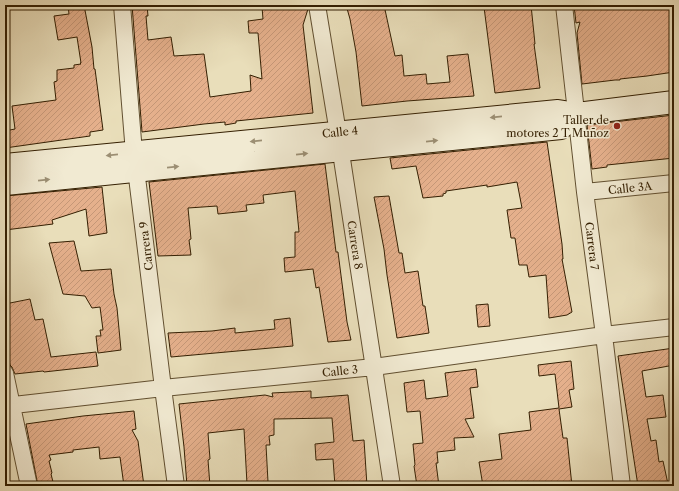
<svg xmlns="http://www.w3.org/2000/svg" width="679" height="491" font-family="'Libre Caslon Text',serif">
  <defs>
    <pattern id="building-hatch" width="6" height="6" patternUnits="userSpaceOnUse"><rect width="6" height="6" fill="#e5b08c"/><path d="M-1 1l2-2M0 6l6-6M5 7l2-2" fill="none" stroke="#c59777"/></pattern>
  </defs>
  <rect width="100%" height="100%" fill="#e9deba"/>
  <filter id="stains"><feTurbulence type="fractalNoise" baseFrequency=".005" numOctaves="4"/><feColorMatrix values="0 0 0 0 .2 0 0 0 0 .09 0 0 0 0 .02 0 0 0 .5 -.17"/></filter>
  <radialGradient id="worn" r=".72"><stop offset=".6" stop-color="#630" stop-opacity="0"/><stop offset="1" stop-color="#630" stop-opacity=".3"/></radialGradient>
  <path fill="url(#building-hatch)" stroke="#341f02" d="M68,5H84L92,47L94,69H95L103,130L90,132V136L5,148V131L15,129L12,106L56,100L54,82L57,81V70L74,68V65L81,64L80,63H81L77,37L58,40L54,16L69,14Z
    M132,5H147L148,16H146L148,40L171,37L174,56L204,54L210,97L251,91L250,75L262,79L258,33H249L248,21L263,19L262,7H266V5H308V9L303,25L313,113L236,121V123L225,125V122L204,124L142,132Z
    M346,5H384L395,56L402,55L404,76L426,74L427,84L450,82L447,56L468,54L474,96L407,101L362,106L356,52L350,19Z
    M497,5H531L535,44H534L540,88L495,93L484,7Z
    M574,5H674V72L647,76L620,79V80H615L582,84L577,33L580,22L576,23Z
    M674,115V158L607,165V167L592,169L587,125Z
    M547,142L562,244L563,259H562L572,312L567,315L549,318L546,275L529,277L527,265H519L515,238H511L507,210L522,208L517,182L487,187V185L446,191V193L443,194V196L423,198L416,166L392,169L390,158Z
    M325,164L336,252H338L347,322L351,340L328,342L319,287L316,288L313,269L285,272L284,258L295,257V232H299L295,191L263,195L264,203L246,205L247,211L218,214L217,206L188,208L191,239L189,240L191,255L158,256L149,182Z
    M102,187L107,233L89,236L86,209L52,220L53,224L5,230V196Z
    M389,196L399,253H402L405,273L418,271L423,306H425L429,333L397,338L387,275L384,249L374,197Z
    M74,241L81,271L111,269L114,294L117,308L121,350L98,353L96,336H101L100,330H103L100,307L92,308L85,296L63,294L49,243Z
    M30,299L35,320L43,319L51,357L96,352L98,366L44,372L43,371L15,374L12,367L10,365L5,338V304Z
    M488,304L490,326L478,327L476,305Z
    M290,318L293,346L171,357L168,333L212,331L235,328V333L275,329L274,320Z
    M674,348V365L642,371L646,397L663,395L666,417L647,419L651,441L656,440L659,462L663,461L668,484H667V486H638L618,356Z
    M571,361L574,389L569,390L572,407L559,409L563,438H567L572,486H483L479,462L502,459L499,434L531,430L529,412L559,408L555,374L539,376L538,365Z
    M476,369L478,387L470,388L474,418L465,419L474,437L454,438L455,450L437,452L438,463H436L439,486H417L414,466L415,465L413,444L423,443L420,411L407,412L404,383L424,380L426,399L448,396L445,373Z
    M311,391V398L348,395L353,441L364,440L367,486H335L333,459L316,460L315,444L334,442L332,418L274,419V435L269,436L270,445H266L268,482L247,484L244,429L208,433L210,459L208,460L210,486H187L184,447L179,404L265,395L273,397L272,393Z
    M134,411L136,429L132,430L138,441L144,486H124L120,457L100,459L99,447L73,450V452L49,455L51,460L49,461L52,473L51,474L54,486H38L26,424L83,416Z"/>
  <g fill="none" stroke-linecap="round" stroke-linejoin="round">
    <g stroke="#614f30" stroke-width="18">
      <path id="street" d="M122,5L134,153L163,388L176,486
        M317,5L338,133L392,486
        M564,5L585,192L604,335L622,486
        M585,192L674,183
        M5,373L29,486
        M5,406L163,388L374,367L604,335L674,327"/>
    </g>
    <g stroke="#341f02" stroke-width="24">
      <path id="secondary" d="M5,165L558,111L577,114L674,102
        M5,184L561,128L577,114"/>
    </g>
    <use href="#street" stroke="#f1ead2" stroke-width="16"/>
    <use href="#secondary" stroke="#f1ead2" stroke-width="22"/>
  </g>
  <defs><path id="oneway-solid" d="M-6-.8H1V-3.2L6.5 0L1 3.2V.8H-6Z"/></defs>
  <g fill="#9c8f74">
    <use href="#oneway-solid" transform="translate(496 117) rotate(174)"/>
    <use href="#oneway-solid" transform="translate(256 141) rotate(174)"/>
    <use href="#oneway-solid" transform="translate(432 141) rotate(-6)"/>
    <use href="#oneway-solid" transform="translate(302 154) rotate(-6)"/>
    <use href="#oneway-solid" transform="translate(112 155) rotate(174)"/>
    <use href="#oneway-solid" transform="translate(173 167) rotate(-6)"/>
    <use href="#oneway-solid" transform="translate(44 180) rotate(-6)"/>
  </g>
  <circle fill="#8f2418" stroke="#f1ead2" stroke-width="1.5" cx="617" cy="126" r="4"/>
  <g text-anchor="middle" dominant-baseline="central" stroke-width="3" stroke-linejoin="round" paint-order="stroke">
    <g font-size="11" fill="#341f02" stroke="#f1ead2" text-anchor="end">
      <text x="609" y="120">Taller de<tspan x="609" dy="13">motores 2 T Muñoz</tspan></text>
    </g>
    <g font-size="11" fill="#341f02" stroke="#f1ead2">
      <text transform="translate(340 132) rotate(-6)">Calle 4</text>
      <text transform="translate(630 188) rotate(-6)">Calle 3A</text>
      <text transform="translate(355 245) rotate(81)">Carrera 8</text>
      <text transform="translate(146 246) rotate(-97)">Carrera 9</text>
      <text transform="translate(592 246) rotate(83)">Carrera 7</text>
      <text transform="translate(340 371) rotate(-6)">Calle 3</text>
    </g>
  </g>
  <rect width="679" height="491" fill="none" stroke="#e9deba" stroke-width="20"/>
  <rect x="6" y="6" width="667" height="479" fill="none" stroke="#341f02" stroke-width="2"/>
  <rect x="10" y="10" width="659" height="471" fill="none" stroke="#341f02"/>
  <rect width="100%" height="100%" filter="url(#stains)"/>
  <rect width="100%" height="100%" fill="url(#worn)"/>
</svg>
